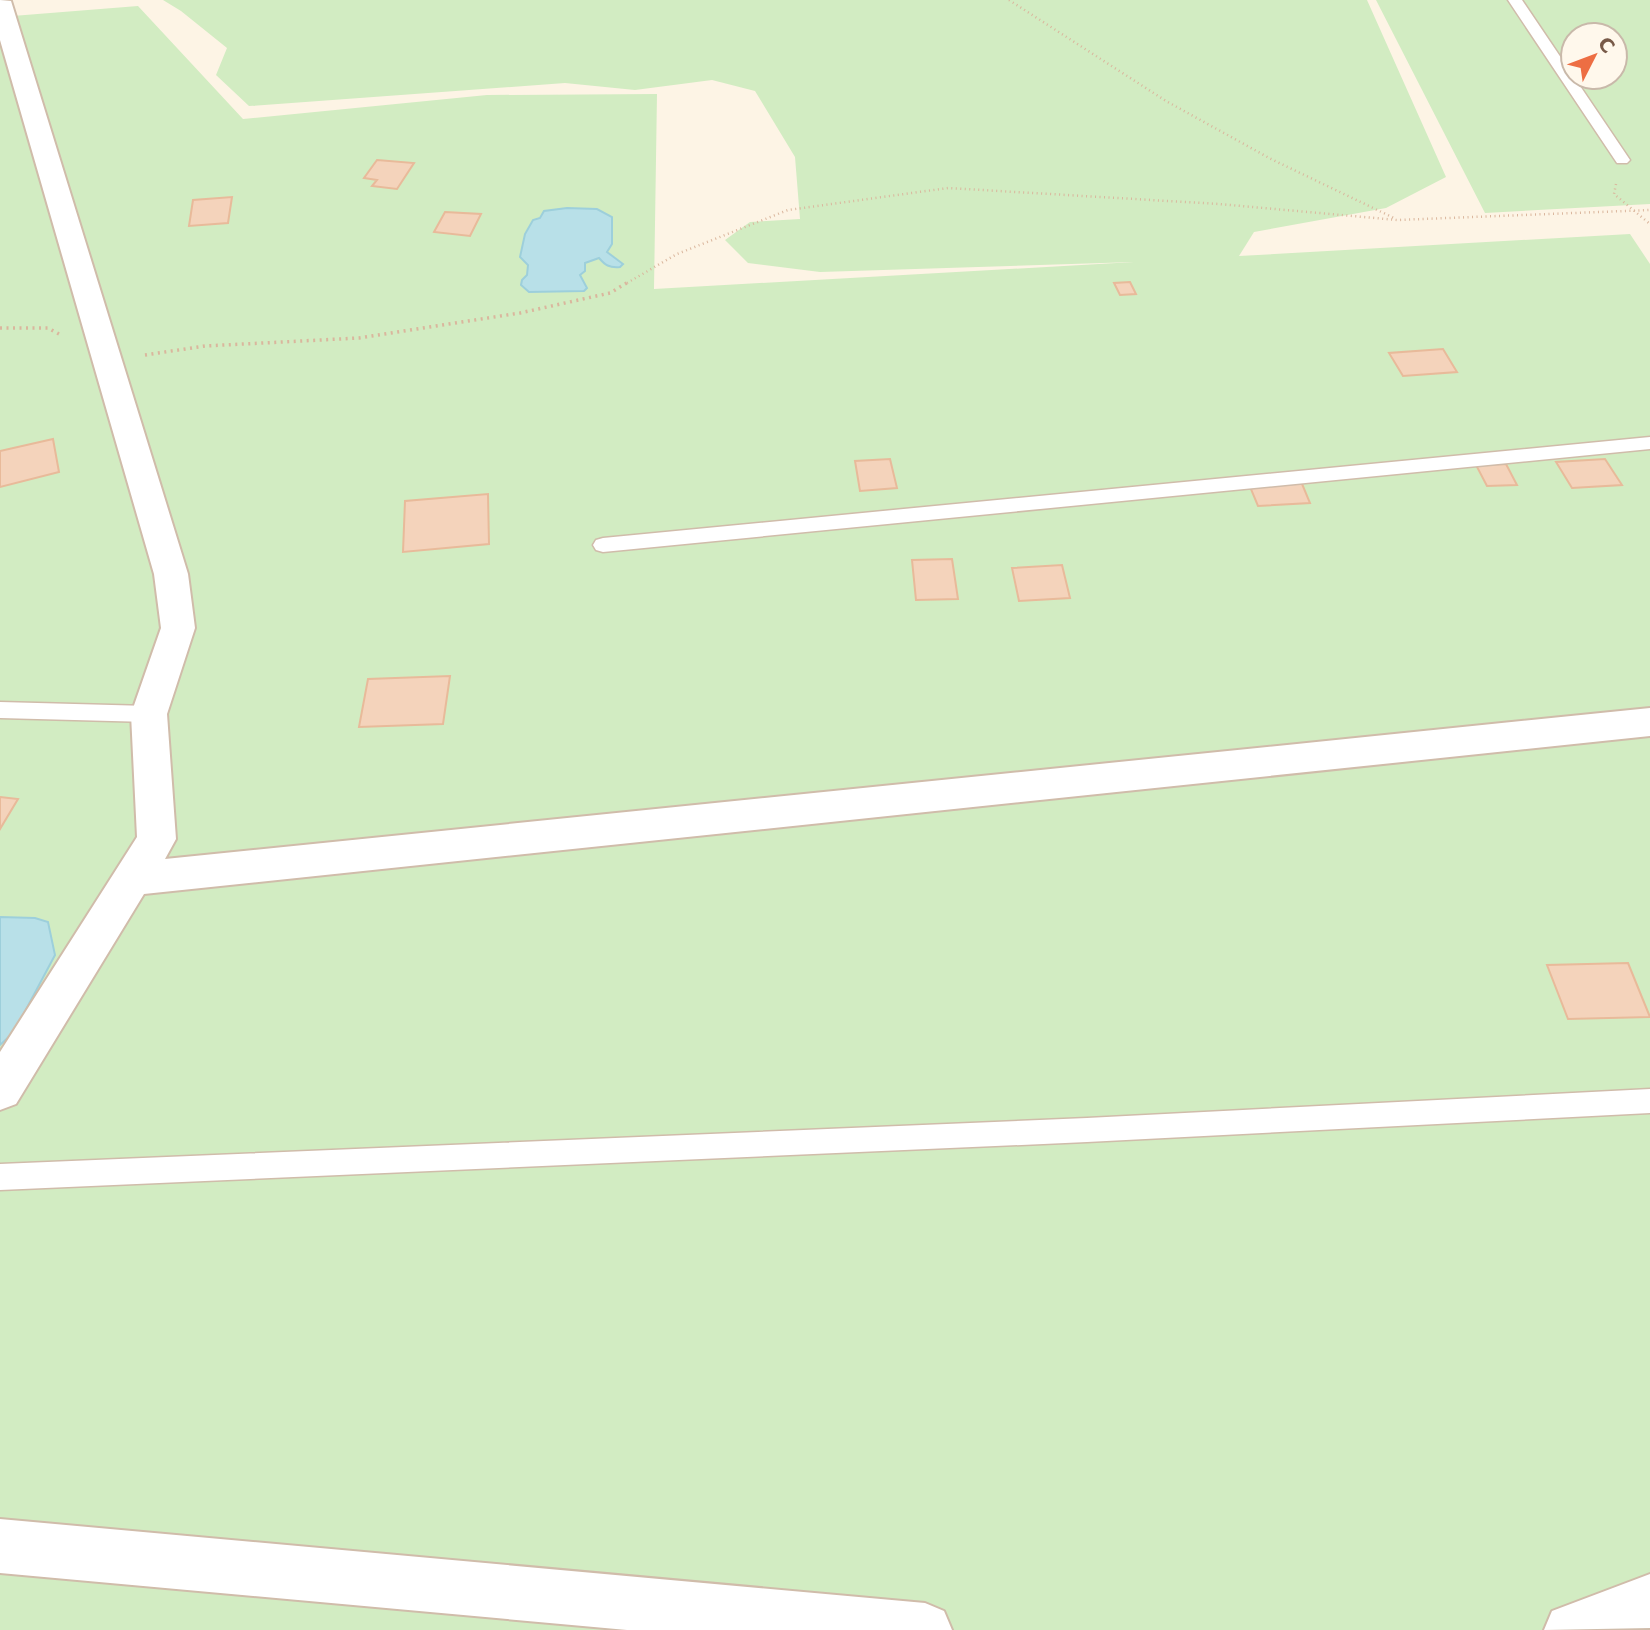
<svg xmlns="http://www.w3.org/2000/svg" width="1650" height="1630" font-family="'DejaVu Sans',sans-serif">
  <rect width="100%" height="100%" fill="#fdf4e5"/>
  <path fill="#d2ecc2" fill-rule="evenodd" d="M163,0H1367L1446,177L1386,208L1254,232L1239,256L1630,234L1650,264V1630H0V17L138,6L243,119L487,95L657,94L654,289L1134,262L820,272L748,263L725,240L750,222L800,219L795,157L755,91L712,80L635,90L565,83L249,106L216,75L227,48L181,11Z
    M1376,0H1650V204L1485,213ZM1573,35H1615V77H1573Z"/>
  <path fill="#b8e0e8" stroke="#9dcfdb" stroke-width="2" d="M567,208L597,209L612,217V244L607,252L623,264L620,267C609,268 605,265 599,258L585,263V271L580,275L587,288L584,291L529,292L521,285L522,280L527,275L528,265L520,257L525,234L533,220L540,218L544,211Z
    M0,917L35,918L48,922L55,955L14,1032L0,1045Z"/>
  <path fill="#f4d3bb" stroke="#e8ba9a" stroke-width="2" d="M377,160L414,163L397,189L372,186L377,180L364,178Z
    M232,197L228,223L189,226L193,200Z
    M445,212L481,214L470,236L434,232Z
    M1130,282L1136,294L1120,295L1114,283Z
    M1443,349L1457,372L1403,376L1389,353Z
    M53,439L59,472L0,487V451Z
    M890,459L897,488L860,491L855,461Z
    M1605,459L1622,485L1572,488L1556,462Z
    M1506,464L1517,485L1487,486L1476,465Z
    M1300,479L1310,503L1258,506L1248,482Z
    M488,494L489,544L403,552L405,501Z
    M952,559L958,599L916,600L912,560Z
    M1062,565L1070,598L1019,601L1012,568Z
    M450,676L443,724L359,727L368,679Z
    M0,797L18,799L0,829Z
    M1628,963L1650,1017L1568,1019L1547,965Z"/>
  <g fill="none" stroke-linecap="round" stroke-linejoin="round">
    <g stroke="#d0bcaa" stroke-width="3">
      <path id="lane" d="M1508,0H1522L1630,160L1627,163H1617Z
        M1650,437V449L603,552L596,550L593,545L596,540L603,538Z
        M0,702L149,706L157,708L160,714L157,720L149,722L0,718Z
        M1650,1089V1113L1087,1142L0,1190V1164L1087,1118Z"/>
    </g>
    <g stroke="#d0bcaa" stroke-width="4">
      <path id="street" d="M0,0L11,1L188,574L195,628L167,714L176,839L165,859L1650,708V736L144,894L16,1104L0,1110V1052L137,837L131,714L161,628L154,574L0,40Z
        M0,1519L925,1603L944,1611L952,1630H627L0,1573Z
        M1650,1574V1628L1544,1630L1552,1611Z"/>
    </g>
    <path stroke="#dab69d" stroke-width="2.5" stroke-dasharray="1 3.5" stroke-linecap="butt" d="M1009,0L1166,101L1271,159L1394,218
      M1616,184L1614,194L1650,224
      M627,283L677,254L788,210L948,188L1219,204L1397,220L1650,210"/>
    <path stroke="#dab69d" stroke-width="3.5" stroke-dasharray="2 4.5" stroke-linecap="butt" d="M0,328H48L59,334
      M145,355L205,346L359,338L520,313L610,293L630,281"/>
    <use href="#lane" fill="#fff" fill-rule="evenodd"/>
    <use href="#street" fill="#fff" fill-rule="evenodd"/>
  </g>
  <g transform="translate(1594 56) rotate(48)"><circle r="33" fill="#fff8ec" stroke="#c9b9aa" stroke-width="2"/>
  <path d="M0-5L12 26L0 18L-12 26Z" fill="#ed6e43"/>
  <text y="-10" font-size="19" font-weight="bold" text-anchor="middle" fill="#785a48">С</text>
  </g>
</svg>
